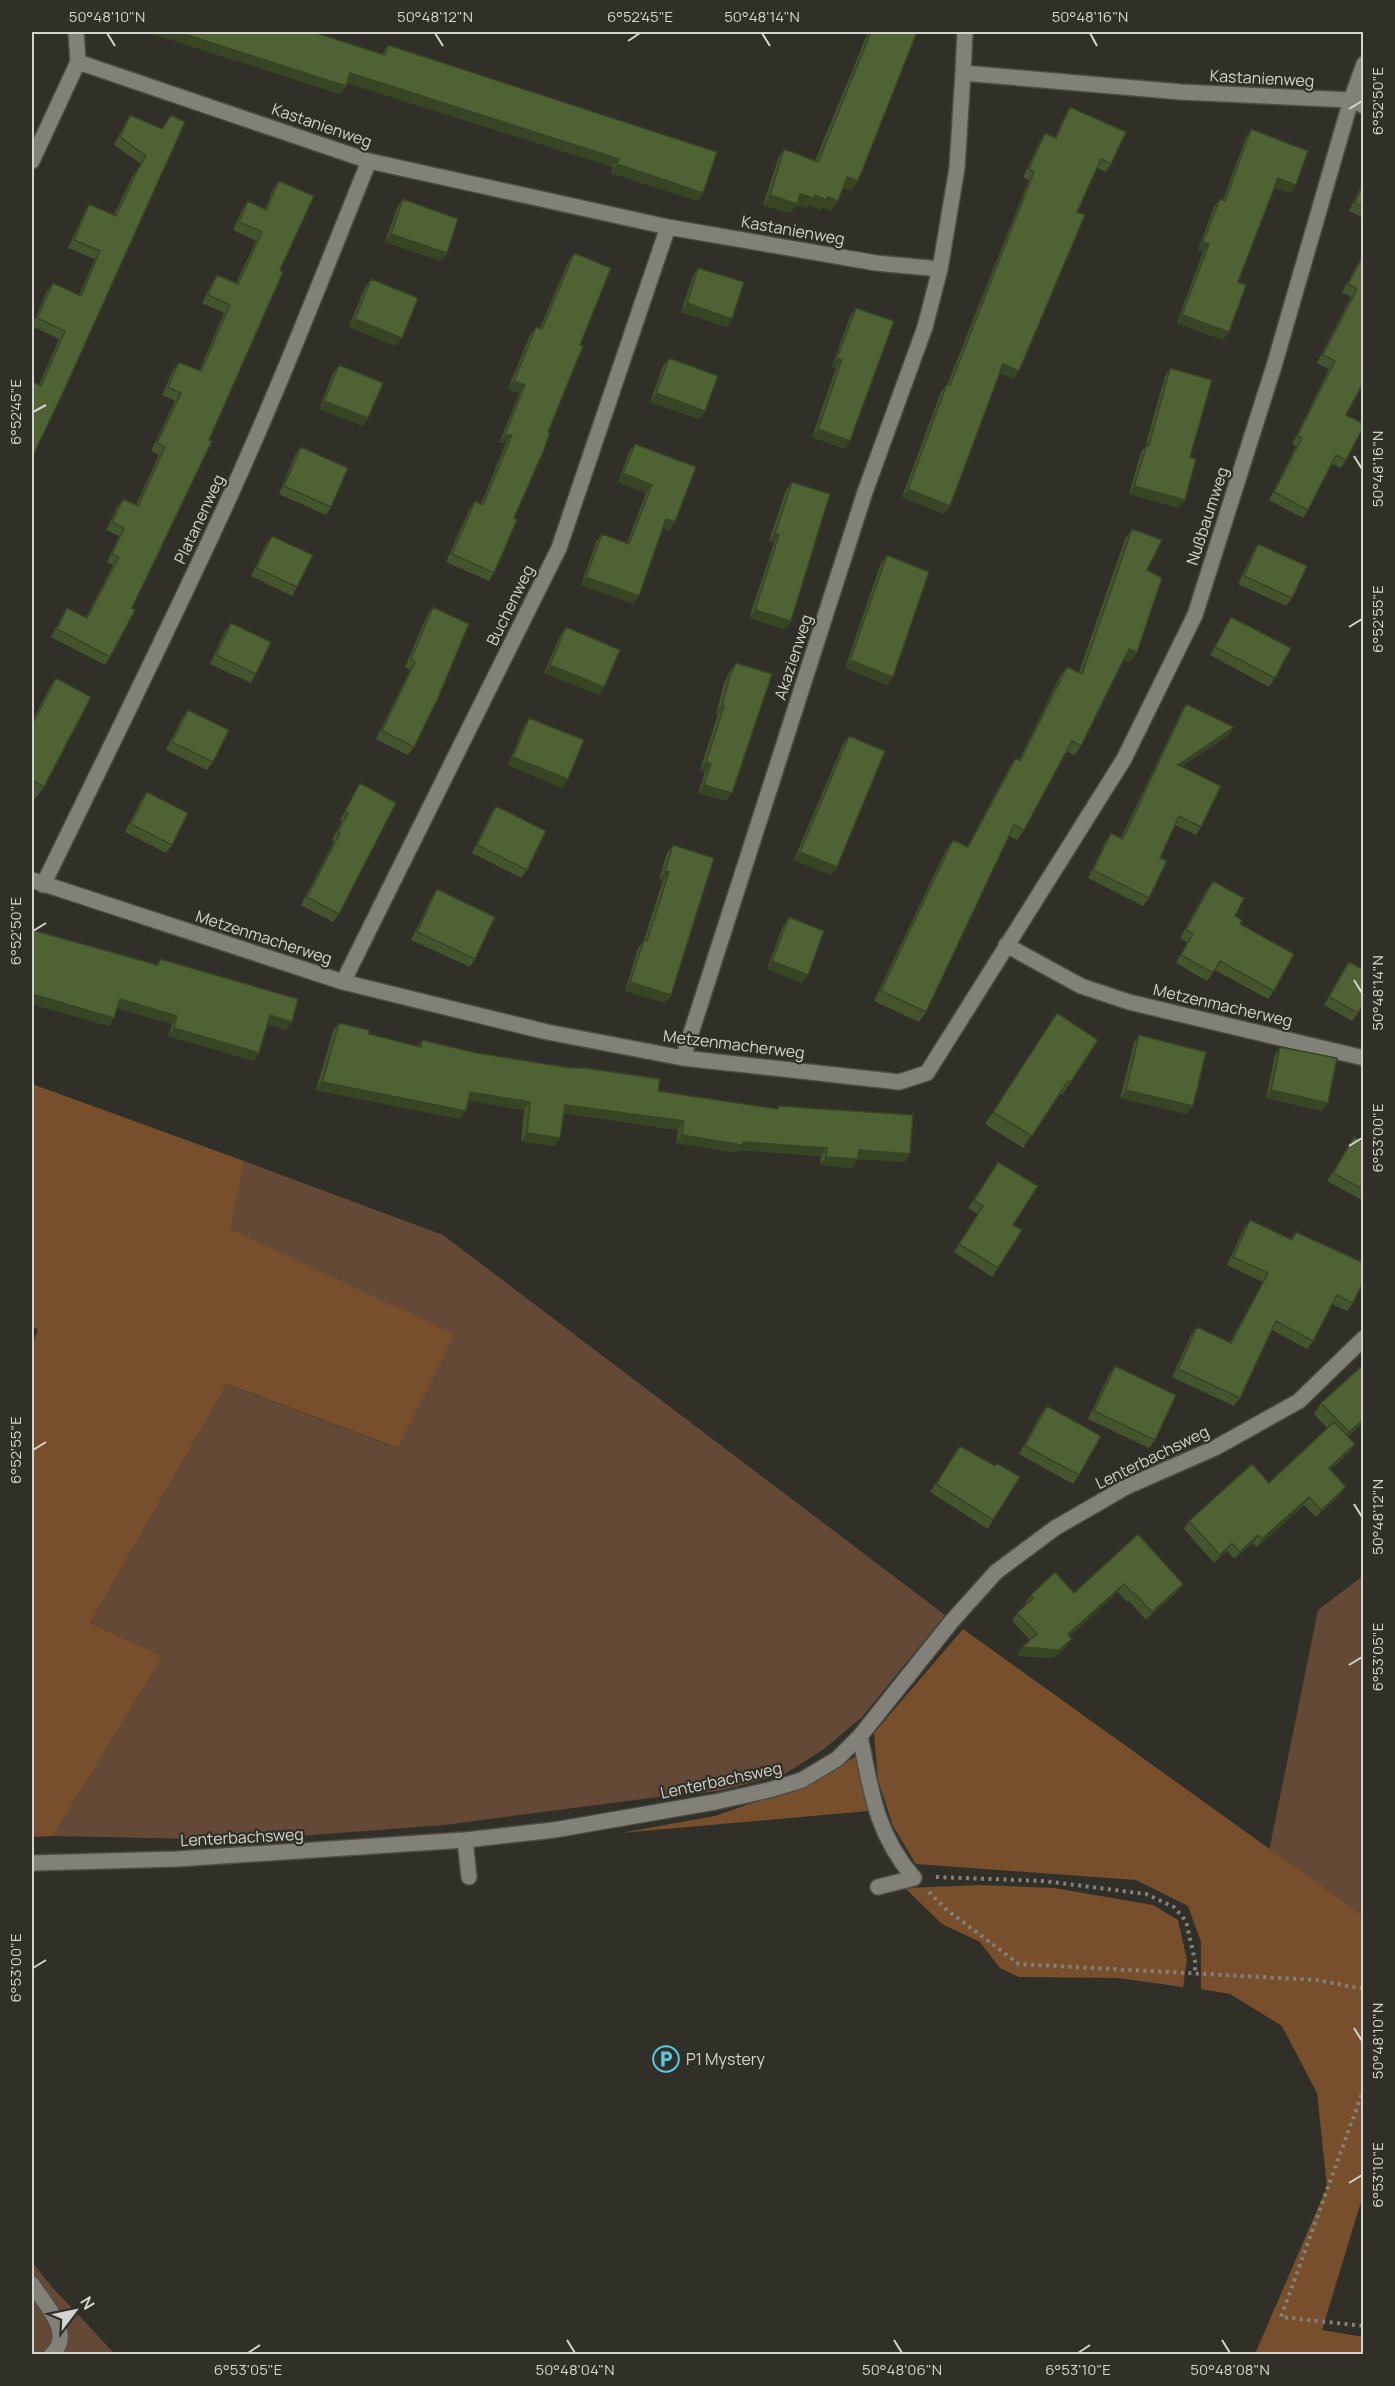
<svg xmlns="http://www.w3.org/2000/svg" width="1395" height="2386" font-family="Manrope,sans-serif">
  <rect width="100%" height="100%" fill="#303028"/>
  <path fill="#644a36" d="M244,1161L443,1235L945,1615L862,1717L824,1749L785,1774L719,1791L650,1798L444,1825L248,1840L53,1836L163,1656L90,1623L227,1384L397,1448L453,1334L229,1229Z
    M1363,1576V1916L1269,1851L1318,1610Z
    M32,2262L52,2287L115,2354H32Z"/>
  <path fill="#784f2d" d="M32,1084L244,1161L230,1229L454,1334L398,1448L227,1384L90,1623L163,1656L53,1836L32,1837V1347L38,1329L32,1327Z
    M963,1629L1363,1916V2195L1322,2330L1363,2337V2354H1255L1327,2187L1317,2093L1282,2026L1230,1994L1201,1989V1942L1188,1906L1136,1880L916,1864L893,1826L878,1780L874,1733Z
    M858,1755L868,1811L620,1833L715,1816L817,1780Z
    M979,1885L1054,1888L1153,1905L1178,1920L1187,1960L1183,1987L1118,1978L1019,1977L1000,1968L980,1942L942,1924L905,1888Z"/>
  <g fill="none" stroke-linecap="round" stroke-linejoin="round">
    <g stroke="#4d4d46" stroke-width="18">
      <path id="minor" d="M78,62L369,161L668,227L876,263L940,269L957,168L963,73L1181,92L1351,100L1364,106
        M963,73L965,32
        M32,161L78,62L76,32
        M32,880L343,982L547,1032L683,1058L899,1082L927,1073L1124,759L1195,615L1274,366L1351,100L1364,64
        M43,885C104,760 166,635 224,509C277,394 322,277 369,161
        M1006,945L1081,986L1129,1002L1364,1058
        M343,982L559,548L668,227
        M683,1058L865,492L925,327L940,269
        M860,1736C871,1791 876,1834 914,1878L878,1887
        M465,1840L469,1877
        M32,1863L177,1859L465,1840L554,1830L715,1802L769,1790L802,1780L837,1759L860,1736L952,1621L996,1572L1055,1528L1126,1487L1215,1448L1299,1401L1364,1338
        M32,2284C44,2303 75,2334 52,2354"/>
    </g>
    <path stroke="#82827b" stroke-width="4" stroke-dasharray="3 4.5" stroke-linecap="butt" d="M936,1877L1044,1881L1146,1894L1174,1907L1186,1921L1195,1961V1974
      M929,1892L947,1910L1019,1964L1317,1980L1364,1989
      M1364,2088L1281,2317L1364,2326"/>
    <use href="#minor" stroke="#828179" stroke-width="15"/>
  </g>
  <path fill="#44542d" d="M147,32H313L382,54L388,45L703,193L698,201L611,173L613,167L347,83L346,86L340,94Z
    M868,32H917L851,191L843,188L831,211L822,207L820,210L809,205L807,208L796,205L790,213L763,205L778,159L784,149L815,161Z
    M1070,107L1111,164L1106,172L1097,168L1077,212L1014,379L999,373L950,506L944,514L902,497L941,392L947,384V385L1029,180L1023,177L1040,141L1045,133L1055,138L1065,115Z
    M130,115L161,129L171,115L32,458L39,385L59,339L32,326L47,291L53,283L79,295L95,259L68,248L84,213L89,204L114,215L132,177L141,164L114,145L125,123Z
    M1251,129L1296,185L1290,193L1275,187L1238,282L1223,340L1177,323L1203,252L1198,250L1214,207L1220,199L1223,200L1246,137Z
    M1364,180V218L1349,211Z
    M279,181L280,270L132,608L110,657L105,665L51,637L62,616L67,608L86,617L113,565L107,562L119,536L106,530L117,507L123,499L136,505L159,455L151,451L175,401L162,395L173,370L179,362L199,371L224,313L202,303L212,283L217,275L236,283L256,241L233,230L242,210L248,201L265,209L273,189Z
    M403,199L447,253L441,261L385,242L397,208Z
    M574,253L580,345L548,432L514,518L494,573L489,581L446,562L469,510L475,501L481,504L506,443H499L520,393L508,389L530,335L536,327L540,328L568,262Z
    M1364,253V381L1346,415V460L1341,468L1332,464L1308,510L1303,518L1269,500L1296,446L1292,444L1329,369L1317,363L1351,297L1342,292Z
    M698,268L732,319L727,327L681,312L693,276Z
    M371,279L396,346L349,327L365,287Z
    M856,308L845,449L812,437L836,368L832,367L850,316Z
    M669,358L699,419L650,402L663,366Z
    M339,365L363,426L319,409L333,373Z
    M1170,368L1190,457L1185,500L1179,508L1129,494L1141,452L1145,447L1165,376Z
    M635,444L669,531L663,528L639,596L633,604L581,585L596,542L602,534L627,543L646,493L618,482L629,452Z
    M301,447L331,507L326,515L279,494L295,455Z
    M792,482L791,621L785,629L749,618L774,543L769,541L786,490Z
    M1132,529L1147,570L1137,652L1130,662L1123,660L1081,746L1074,755L1066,751L1024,830L1017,840L1009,836L926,1012L919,1022L874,1001L946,850L953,840L967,847L1009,768L1016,758L1019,760L1060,676L1067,667L1079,672L1125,539Z
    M272,536L297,587L292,596L251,576L266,544Z
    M1258,544L1292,598L1286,606L1238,584L1253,552Z
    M887,555L893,677L887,685L845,668L881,563Z
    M433,607L414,747L408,755L376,739L410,670L405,667L427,615Z
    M1231,617L1275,678L1269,687L1210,655L1226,625Z
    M231,623L256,674L251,683L210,664L225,631Z
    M566,627L604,687L599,695L544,673L560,636Z
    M736,663L726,801L698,793L705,772L700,770L718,714H716L724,683L730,671Z
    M56,678L44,787L35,799L32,797V721L48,690Z
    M1186,704L1229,735L1181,767L1201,827L1196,835L1175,825L1160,858L1149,898L1143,906L1088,878L1105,842L1111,833L1121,838L1181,712Z
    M188,710L213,762L207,770L166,750L182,718Z
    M529,718L568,779L562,788L508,765L524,726Z
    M849,736L837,867L831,875L794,860L843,744Z
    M360,783L339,914L333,922L301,905L334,841L332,840L342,821L340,820L355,792Z
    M147,792L172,845L166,853L125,832L141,800Z
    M496,806L527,870L521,878L472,853L490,815Z
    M673,845L671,995L665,1003L625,991L638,948L644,940L663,880L659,879L667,853Z
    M1213,881L1240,924L1274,991L1268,999L1215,970L1207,981L1176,963L1187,942L1180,938L1207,889Z
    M437,889L475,959L470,967L411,940L432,897Z
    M789,917L808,975L802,983L767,969L783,926Z
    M160,959L286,1030L268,1024L254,1061L168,1036L172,1024L117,1008L109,1026L32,1004L156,965Z
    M1349,962L1364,970V1010L1361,1009L1352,1021L1324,1005L1343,970Z
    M1057,1013L1070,1083L1062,1095L1060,1093L1023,1148L985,1124Z
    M339,1023L369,1034L418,1046L422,1040L477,1053L658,1091L777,1109L779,1106L910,1154L905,1162L858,1159L852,1168L820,1165L821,1156L739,1150L737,1153L676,1143L678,1130L564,1113L560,1138L554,1146L521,1141L524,1110L468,1100L460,1119L316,1090L333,1031Z
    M1139,1035L1187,1114L1120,1098L1134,1043Z
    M1280,1047L1322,1111L1266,1098L1275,1055Z
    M1354,1137L1364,1142V1201L1327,1181Z
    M998,1162V1268L992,1277L954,1252L978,1214L968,1208Z
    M1250,1220L1291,1239L1296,1232L1353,1303L1347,1311L1332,1304L1313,1341L1307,1349L1272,1330L1240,1398L1234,1406L1172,1377L1191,1335L1197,1327L1230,1342L1263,1282L1227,1265L1244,1228Z
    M1364,1364V1422L1348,1437L1350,1452L1330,1470L1340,1495L1316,1517L1304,1505L1257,1547L1253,1543L1234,1559L1227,1551L1214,1563L1184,1529L1189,1521L1269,1483L1327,1428L1314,1414L1321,1403Z
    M1115,1366L1155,1440L1149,1448L1088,1419L1109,1374Z
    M1047,1406L1079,1475L1073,1484L1019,1454L1041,1414Z
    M960,1446L993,1520L988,1529L930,1492Z
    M1138,1534L1183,1584L1177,1592L1146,1620L1129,1601L1127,1602L1118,1592L1070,1636L1066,1647L1053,1658L1017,1656L1022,1647L1030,1640L1012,1621L1017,1613L1026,1605L1025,1603L1031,1595L1074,1593Z"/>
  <path fill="#374524" d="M147,32H178L346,86L340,94Z
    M350,73L619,159L613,167L344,82Z
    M617,164L703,193L698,201L611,173Z
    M847,177L858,181L851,191L841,187Z
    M1278,178L1296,185L1290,193L1272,187Z
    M800,194L828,197L838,201L831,211L822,207L820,210L809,205L807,208L796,205L790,213L763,205L770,195Z
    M391,234L447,253L441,261L385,242Z
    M1203,242L1209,244L1203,252L1198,250Z
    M687,303L732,319L727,327L681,312Z
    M1182,315L1229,332L1223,340L1177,323Z
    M355,319L402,338L396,346L349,327Z
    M837,358L842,360L836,368L832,367Z
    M1003,364L1019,371L1014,379L997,372Z
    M514,381L525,385L520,393L508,389Z
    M656,393L705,411L699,419L650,402Z
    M324,401L368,418L363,426L319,409Z
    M818,429L850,441L845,449L812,437Z
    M505,435H512L506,443H499Z
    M623,473L652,485L646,493L618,482Z
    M1134,486L1185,500L1179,508L1129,494Z
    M908,489L950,506L944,514L902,497Z
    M666,519L675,522L669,531L661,527Z
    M775,533L779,535L774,543L769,541Z
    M586,577L639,596L633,604L581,585Z
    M755,610L791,621L785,629L749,618Z
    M1129,649L1137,652L1130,662L1122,659Z
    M850,660L893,677L887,685L845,668Z
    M550,665L604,687L599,695L544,673Z
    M722,706H724L718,714H716Z
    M1234,727L1229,735L1172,773L1178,765Z
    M513,757L568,779L562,788L508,765Z
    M706,762L711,764L705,772L700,770Z
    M704,785L732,793L726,801L698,793Z
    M800,852L837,867L831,875L794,860Z
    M665,871L669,872L663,880L659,879Z
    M772,961L808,975L802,983L767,969Z
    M630,982L671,995L665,1003L625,991Z
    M32,994L114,1018L109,1026L32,1004Z
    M120,999L177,1016L172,1024L114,1007Z
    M270,1015L292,1022L286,1030L264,1023Z
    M174,1028L259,1053L254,1061L168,1036Z
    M322,1082L466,1111L460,1119L316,1090Z
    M1126,1090L1193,1106L1187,1114L1120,1098Z
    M1271,1090L1328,1103L1322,1111L1266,1098Z
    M470,1092L530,1102L524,1110L464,1100Z
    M565,1105L684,1121L678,1130L560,1113Z
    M527,1133L560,1138L554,1146L521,1141Z
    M682,1135L743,1142L827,1148L821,1156L739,1150L737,1153L676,1143Z
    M859,1150L910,1154L905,1162L853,1159Z
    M826,1157L858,1159L852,1168L820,1165Z
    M1364,1419V1422L1341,1443L1349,1432Z
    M1355,1444L1350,1452L1323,1476L1329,1468Z
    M1346,1487L1340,1495L1316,1517L1321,1510Z
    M1309,1497L1304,1505L1257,1547L1262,1539Z
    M1258,1535L1253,1543L1234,1559L1240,1552Z
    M1232,1543L1227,1551L1214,1563L1220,1555Z
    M1124,1584L1118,1592L1063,1642L1068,1634Z
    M1183,1584L1177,1592L1146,1620L1152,1612Z
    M1072,1639L1066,1647L1053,1658L1017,1656L1022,1647Z"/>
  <path fill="#4f6234" stroke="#374524" stroke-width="1.5" d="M178,32H313L385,55L388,45L717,152L703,193L617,164L619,159L350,73L346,86Z
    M871,32H917L858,181L847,177L838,201L828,197L826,200L815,195L814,198L800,194L797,204L770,195L784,149L818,162Z
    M1070,107L1126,132L1111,164L1101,159L1077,212L1085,215L1019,371L1003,364L950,506L908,489L947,384L950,385L1034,172L1029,169L1045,133L1056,138Z
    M130,115L162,129L171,115L185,122L67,384L32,458V381L41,386L65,331L37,318L53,283L81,296L100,251L74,240L89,204L116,216L138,169L146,156L120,137Z
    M1251,129L1308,151L1296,185L1278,178L1238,282L1246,285L1229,332L1182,315L1209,244L1203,242L1220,199L1225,201Z
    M279,181L314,196L280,270L283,272L209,440L212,441L132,608L135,610L110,657L57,629L67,608L87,618L119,557L112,554L124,528L112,522L123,499L138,506L165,447L157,443L181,393L168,387L179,362L201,371L230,305L208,295L217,275L238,284L262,232L239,222L248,201L266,210Z
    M1364,184V207L1355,203Z
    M403,199L458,219L447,253L391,234Z
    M574,253L611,268L580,345L583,346L548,432L550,433L543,452L514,518L517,520L494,573L452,554L475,501L483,505L512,435H505L525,385L514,381L536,327L542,329Z
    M1364,255V381L1346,415L1364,424V426L1346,460L1336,455L1308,510L1274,492L1302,438L1297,436L1335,361L1323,355L1357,289L1348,284Z
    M698,268L744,282L732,319L687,303Z
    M371,279L418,298L402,338L355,319Z
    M856,308L894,321L850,441L818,429L842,360L837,358Z
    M669,358L718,376L705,411L656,393Z
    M339,365L383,383L368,418L324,401Z
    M1170,368L1212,380L1190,457L1196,459L1185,500L1134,486L1147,444L1149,445Z
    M635,444L696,467L675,522L666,519L639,596L586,577L602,534L629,544L652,485L623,473Z
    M301,447L348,468L331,507L284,486Z
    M792,482L830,494L791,621L755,610L779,535L775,533Z
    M1132,529L1162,540L1147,570L1162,578L1137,652L1129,649L1081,746L1072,741L1024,830L1014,825L926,1012L881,991L953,840L968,847L1016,758L1020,761L1067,667L1082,674Z
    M272,536L313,555L297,587L256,568Z
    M1258,544L1307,566L1292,598L1244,576Z
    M887,555L929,572L893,677L850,660Z
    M433,607L469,624L438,698L414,747L382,731L415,662L411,659Z
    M1231,617L1291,648L1275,678L1215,647Z
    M231,623L271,642L256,674L216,655Z
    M566,627L620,650L604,687L550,665Z
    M736,663L772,674L732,793L704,785L711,764L706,762L724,706H722L730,675Z
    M56,678L91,697L44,787L32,780V725Z
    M1186,704L1234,727L1178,765L1221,786L1201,827L1179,816L1160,858L1167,861L1149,898L1093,870L1111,833L1123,839Z
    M188,710L229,730L213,762L172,742Z
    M529,718L584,740L568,779L513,757Z
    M849,736L885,751L837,867L800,852Z
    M360,783L396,803L339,914L307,897L340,833L338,832L348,813L345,811Z
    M147,792L188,813L172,845L131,824Z
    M496,806L546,831L527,870L477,845Z
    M673,845L714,858L671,995L630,982L644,940L647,941L669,872L665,871Z
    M1213,881L1244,898L1235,916L1242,920L1240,924L1294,954L1274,991L1220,961L1213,973L1181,955L1193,934L1186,930Z
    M437,889L495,917L475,959L417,932Z
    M789,917L824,931L808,975L772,961Z
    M32,930L158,965L160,959L298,999L292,1022L270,1015L259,1053L174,1028L177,1016L120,999L114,1018L32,994Z
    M1349,962L1364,970V1003L1358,1013L1329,997Z
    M1057,1013L1098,1040L1070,1083L1068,1081L1032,1136L993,1112Z
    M339,1023L369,1030V1034L421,1047L422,1040L477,1053L571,1068H586L660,1079L658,1091L778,1109L779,1106L913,1115L910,1154L859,1150L858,1159L826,1157L827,1148L743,1142L742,1145L682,1135L684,1121L565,1105L560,1138L527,1133L530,1102L470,1092L466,1111L322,1082Z
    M1139,1035L1206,1052L1193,1106L1126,1090Z
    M1280,1047L1337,1058L1328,1103L1271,1090Z
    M1354,1137L1364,1142V1190L1333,1173Z
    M998,1162L1038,1186L1013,1225L1022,1230L998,1268L959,1244L983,1206L974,1200Z
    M1250,1220L1292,1240L1296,1232L1364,1263V1280L1353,1303L1337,1295L1313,1341L1276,1321L1240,1398L1178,1369L1197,1327L1231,1343L1268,1273L1233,1257Z
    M1364,1364V1419L1349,1432L1321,1403Z
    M1115,1366L1176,1395L1155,1440L1094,1411Z
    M1047,1406L1101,1436L1079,1475L1025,1446Z
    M1334,1422L1355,1444L1329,1468L1346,1487L1321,1510L1309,1497L1262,1539L1258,1535L1240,1552L1232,1543L1220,1555L1189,1521L1252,1464L1269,1483Z
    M960,1446L995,1466L997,1463L1020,1477L993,1520L936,1484Z
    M1138,1534L1183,1584L1152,1612L1134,1593L1133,1594L1124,1584L1068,1634L1072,1639L1059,1650L1022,1647L1037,1634L1017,1613L1033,1598L1031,1595L1055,1572L1074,1593Z"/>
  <path fill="none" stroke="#d4d4cf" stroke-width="2" d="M107,33L115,46M435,33L443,46M762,33L770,46M1090,33L1097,46M628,41L640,33M1349,109L1362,101M33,412L46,405M1354,456L1362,469M1349,627L1362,619M33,931L46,923M1354,980L1362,993M1349,1146L1362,1138M33,1450L46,1442M1354,1504L1362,1517M1349,1665L1362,1657M33,1968L46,1960M1354,2028L1362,2041M1349,2183L1362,2175M567,2340L575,2353M894,2340L902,2353M1222,2340L1230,2353M248,2353L260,2345M1078,2353L1090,2345"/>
  <defs>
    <g id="parking-ring" transform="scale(1.35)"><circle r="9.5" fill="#303028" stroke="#5bc8e6" stroke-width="1.5"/><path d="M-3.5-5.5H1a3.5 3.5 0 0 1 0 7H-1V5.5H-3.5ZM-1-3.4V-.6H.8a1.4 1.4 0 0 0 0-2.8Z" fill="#5bc8e6"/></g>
  </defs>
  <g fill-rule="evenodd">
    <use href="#parking-ring" x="666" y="2059"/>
  </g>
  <g text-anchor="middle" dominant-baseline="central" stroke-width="4.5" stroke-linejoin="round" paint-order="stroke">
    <g font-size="16" fill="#d4d4cf" stroke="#303028">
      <text transform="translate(1262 78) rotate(3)">Kastanienweg</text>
      <text transform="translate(322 125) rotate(19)">Kastanienweg</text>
      <text transform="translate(793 230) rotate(10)">Kastanienweg</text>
      <text transform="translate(1207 516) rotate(-72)">Nußbaumweg</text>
      <text transform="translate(199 519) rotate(-65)">Platanenweg</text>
      <text transform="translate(510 605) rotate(-64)">Buchenweg</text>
      <text transform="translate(793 657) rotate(-72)">Akazienweg</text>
      <text transform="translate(264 937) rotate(18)">Metzenmacherweg</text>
      <text transform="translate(1223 1005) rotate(13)">Metzenmacherweg</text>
      <text transform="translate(734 1044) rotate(7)">Metzenmacherweg</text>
      <text transform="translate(1152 1457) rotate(-26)">Lenterbachsweg</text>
      <text transform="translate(721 1780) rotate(-12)">Lenterbachsweg</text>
      <text transform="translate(242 1837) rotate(-3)">Lenterbachsweg</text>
    </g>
    <g font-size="16" fill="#d4d4cf" stroke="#303028" text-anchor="start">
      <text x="686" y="2059">P1 Mystery</text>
    </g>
  </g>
  <rect width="1395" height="2386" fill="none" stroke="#303028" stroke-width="66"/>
  <g transform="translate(75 2311) rotate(58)" stroke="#303028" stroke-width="4.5" paint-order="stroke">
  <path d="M0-4.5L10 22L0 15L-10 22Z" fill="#d4d4cf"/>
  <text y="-9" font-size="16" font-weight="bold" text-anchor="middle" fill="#d4d4cf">N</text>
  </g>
  <rect x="33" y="33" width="1329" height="2320" fill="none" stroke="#d4d4cf" stroke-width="2"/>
  <g font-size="15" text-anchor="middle" fill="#d4d4cf">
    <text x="107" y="22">50°48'10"N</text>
    <text x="435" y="22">50°48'12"N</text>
    <text x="640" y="22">6°52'45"E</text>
    <text x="762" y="22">50°48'14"N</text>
    <text x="1090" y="22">50°48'16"N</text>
    <text transform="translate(1378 101) rotate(-90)" y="5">6°52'50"E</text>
    <text transform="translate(16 412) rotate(-90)" y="5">6°52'45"E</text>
    <text transform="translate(1378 469) rotate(-90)" y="5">50°48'16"N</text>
    <text transform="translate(1378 619) rotate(-90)" y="5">6°52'55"E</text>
    <text transform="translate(16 931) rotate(-90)" y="5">6°52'50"E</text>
    <text transform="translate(1378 993) rotate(-90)" y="5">50°48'14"N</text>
    <text transform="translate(1378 1138) rotate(-90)" y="5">6°53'00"E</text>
    <text transform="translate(16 1450) rotate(-90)" y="5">6°52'55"E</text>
    <text transform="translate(1378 1517) rotate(-90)" y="5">50°48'12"N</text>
    <text transform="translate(1378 1657) rotate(-90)" y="5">6°53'05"E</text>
    <text transform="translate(16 1968) rotate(-90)" y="5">6°53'00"E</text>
    <text transform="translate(1378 2041) rotate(-90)" y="5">50°48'10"N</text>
    <text transform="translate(1378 2175) rotate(-90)" y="5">6°53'10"E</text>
    <text x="248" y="2375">6°53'05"E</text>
    <text x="575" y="2375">50°48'04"N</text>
    <text x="902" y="2375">50°48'06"N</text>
    <text x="1078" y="2375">6°53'10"E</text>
    <text x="1230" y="2375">50°48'08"N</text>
  </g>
</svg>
